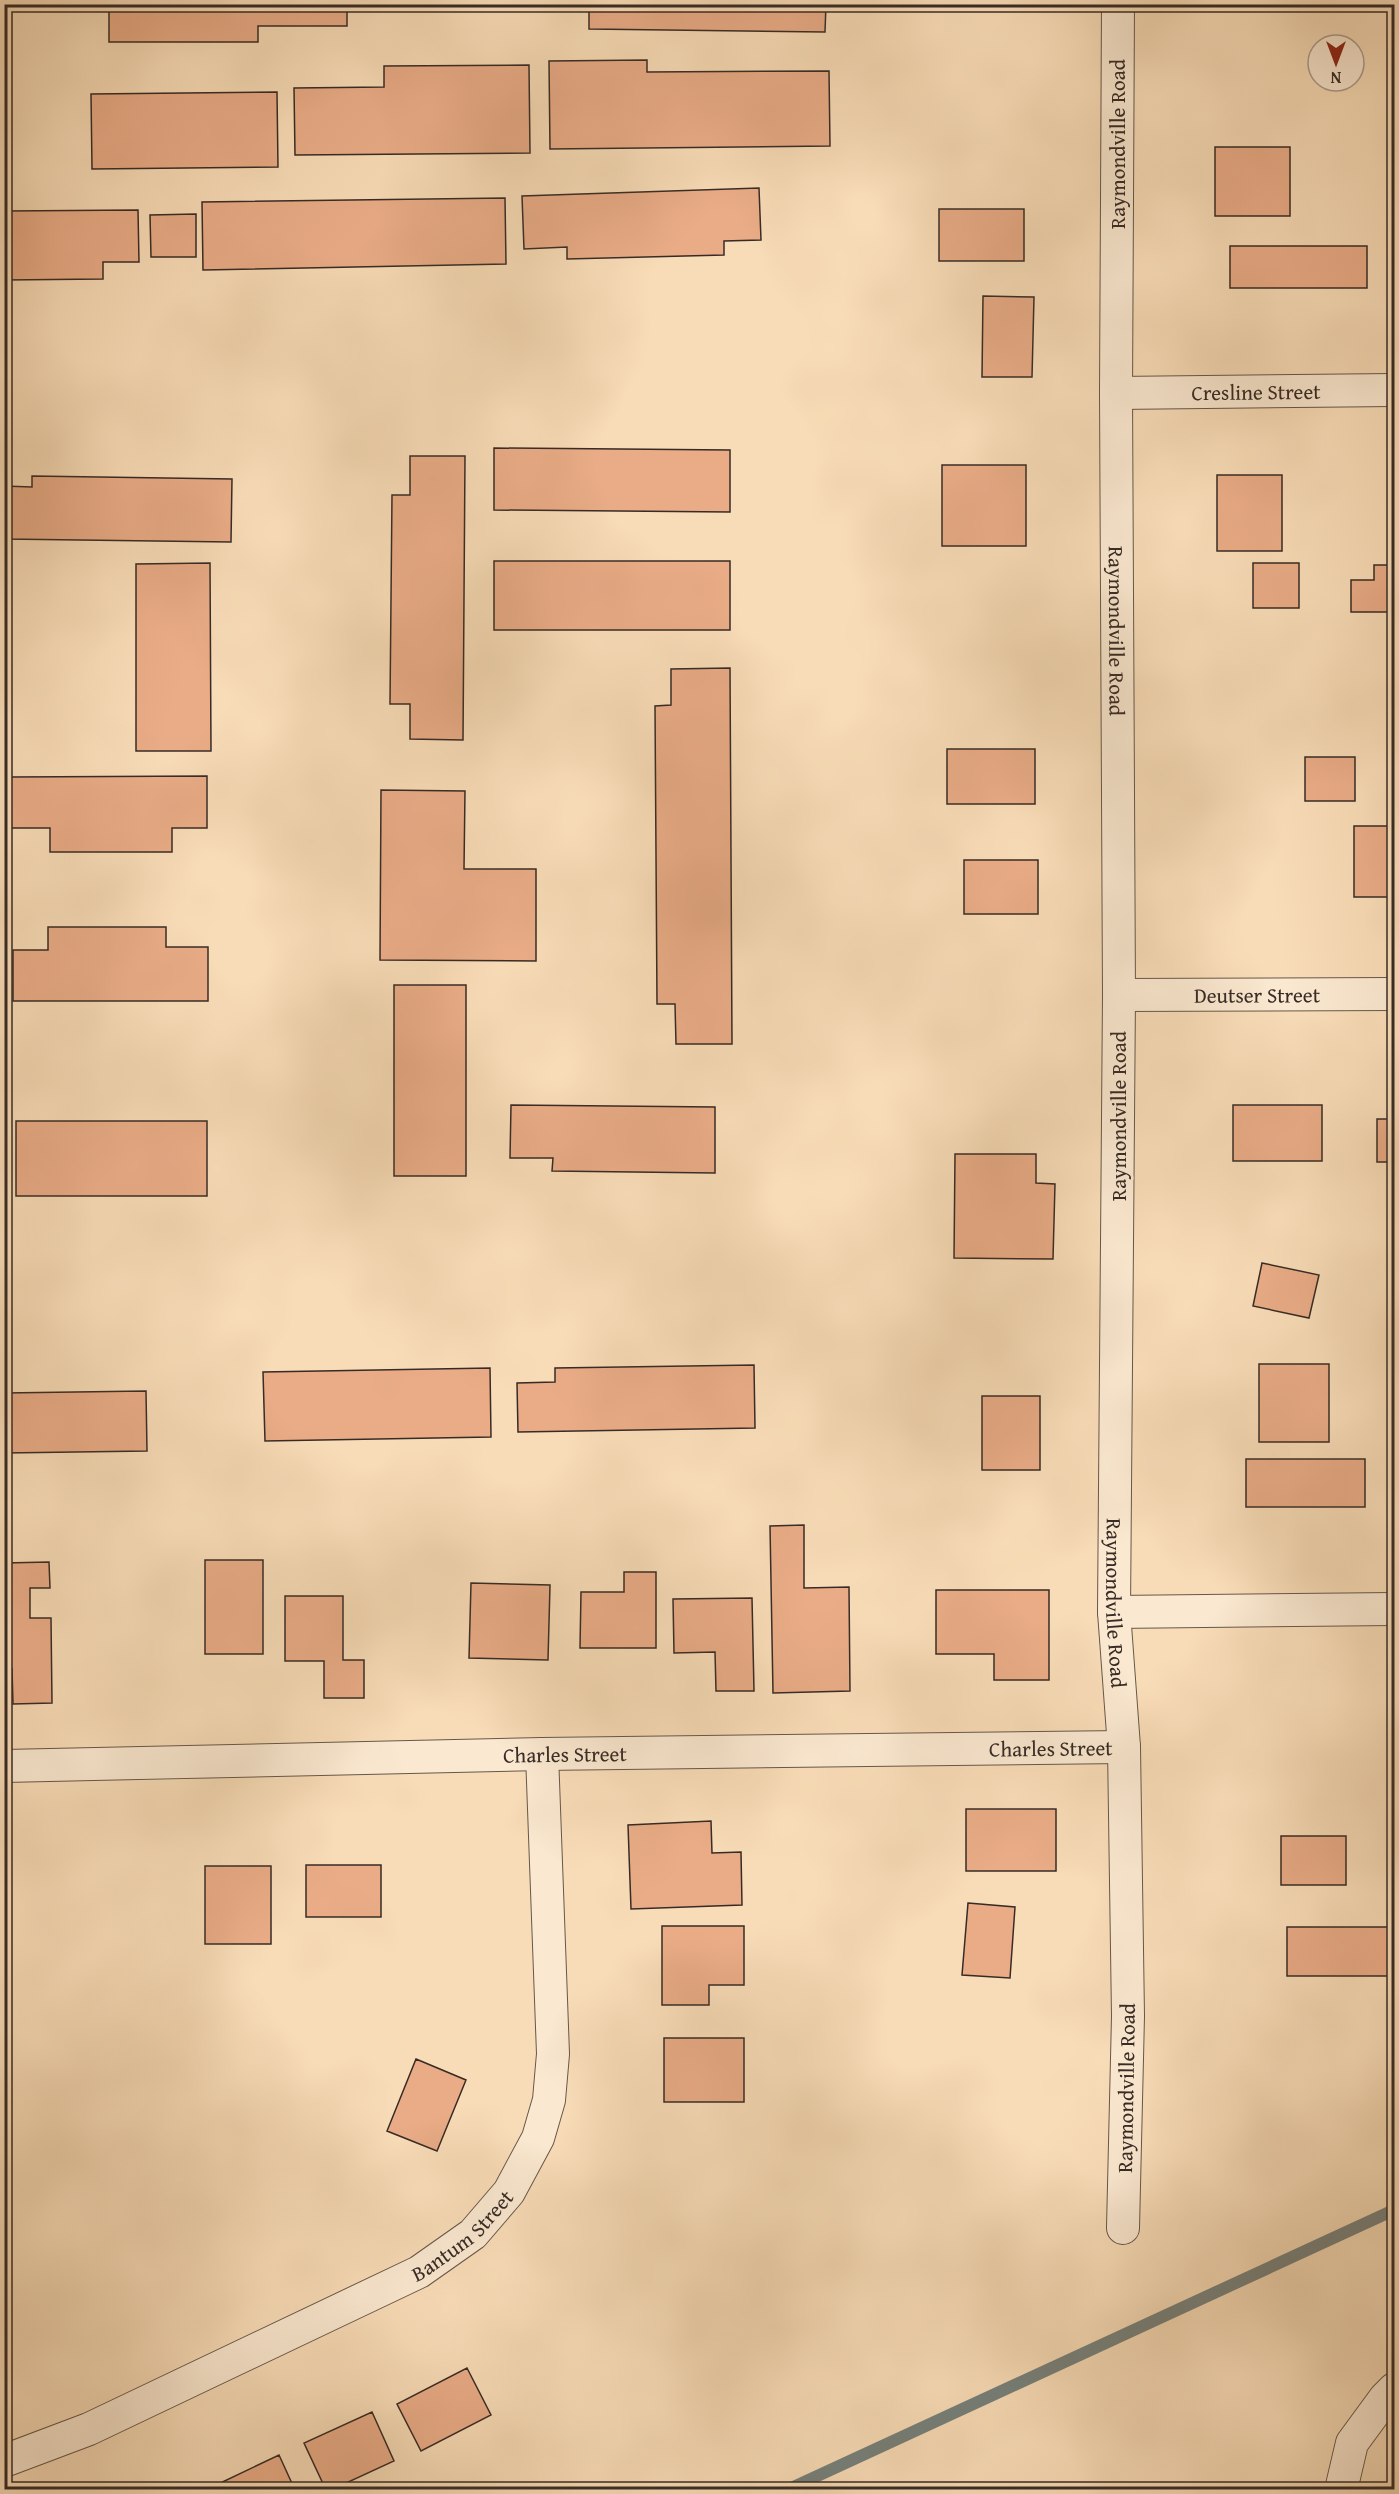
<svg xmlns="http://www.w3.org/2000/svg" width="1399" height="2494" font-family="'Gentium Book Plus',serif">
  <rect width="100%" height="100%" fill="#f8dcb7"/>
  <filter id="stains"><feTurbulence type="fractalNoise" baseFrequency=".00333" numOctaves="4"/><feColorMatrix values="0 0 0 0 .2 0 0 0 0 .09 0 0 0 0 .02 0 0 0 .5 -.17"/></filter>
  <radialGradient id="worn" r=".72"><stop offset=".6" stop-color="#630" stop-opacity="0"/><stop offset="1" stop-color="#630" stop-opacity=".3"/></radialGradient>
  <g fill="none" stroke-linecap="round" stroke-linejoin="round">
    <path stroke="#76817c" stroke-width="12" d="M787,2490L1394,2210"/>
  </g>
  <path fill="#e9ac87" stroke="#372b26" stroke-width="1.5" d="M109,4H347V26H258V42H109Z
    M589,4H826L825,32L589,29Z
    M647,60V72L829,71L830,146L550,149L549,61Z
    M529,65L530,153L295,155L294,88L384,87V66Z
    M277,92L278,167L92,169L91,94Z
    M1215,147H1290V216H1215Z
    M759,188L761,240L724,241V255L567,259V247L524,249L522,196Z
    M505,198L506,264L203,270L202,202Z
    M939,209H1024V261H939Z
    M138,210L139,262H103V279L4,280V211Z
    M196,214V257H151L150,215Z
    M1230,246H1367V288H1230Z
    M983,296L1034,297L1032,377H982Z
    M494,448L730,450V512L494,510Z
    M410,456H465L463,740L410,739V704H390L392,495H410Z
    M942,465H1026V546H942Z
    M1217,475H1282V551H1217Z
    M32,476L232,479L231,542L4,539V486L32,487Z
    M494,561H730V630H494Z
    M210,563L211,751H136V564Z
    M1253,563H1299V608H1253Z
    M1374,565H1394V612H1351V580H1374Z
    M730,668L732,1044H676L675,1004H657L655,706L671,705V669Z
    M947,749H1035V804H947Z
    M1305,757H1355V801H1305Z
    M207,776V828H172V852H50V828H10V777Z
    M381,790L465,791L464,869H536V961L380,960Z
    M1354,826H1394V897H1354Z
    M964,860H1038V914H964Z
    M48,927H166V947H208V1001H13V950H48Z
    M394,985H466V1176H394Z
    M511,1105L715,1107V1173L552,1171L553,1158H510Z
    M1233,1105H1322V1161H1233Z
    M1377,1119H1394V1162H1377Z
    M16,1121H207V1196H16Z
    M955,1154H1036V1183L1055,1184L1053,1259L954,1258Z
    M1262,1263L1319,1275L1309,1318L1253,1306Z
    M1259,1364H1329V1442H1259Z
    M754,1365L755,1428L518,1432L517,1383L555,1382V1368Z
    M490,1368L491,1437L265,1441L263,1372Z
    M146,1391L147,1451L4,1453V1393Z
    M982,1396H1040V1470H982Z
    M1246,1459H1365V1507H1246Z
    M804,1525V1588L849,1587L850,1691L773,1693L770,1526Z
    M205,1560H263V1654H205Z
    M49,1562L50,1588H30V1618H51L52,1703L13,1704L12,1669H4V1563Z
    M624,1572H656V1648H580L581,1592H624Z
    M471,1583L550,1585L548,1660L469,1658Z
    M936,1590H1049V1680H994V1654H936Z
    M285,1596H343V1660H364V1698H324V1661H285Z
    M752,1598L754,1691H716L715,1652L674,1653L673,1599Z
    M966,1809H1056V1871H966Z
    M711,1821L712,1853L741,1852L742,1905L631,1909L628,1825Z
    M1281,1836H1346V1885H1281Z
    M306,1865H381V1917H306Z
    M205,1866H271V1944H205Z
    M968,1903L1015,1907L1010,1978L962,1975Z
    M662,1926H744V1985H709V2005H662Z
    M1287,1927H1394V1976H1287Z
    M664,2038H744V2102H664Z
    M416,2059L466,2080L437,2151L387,2131Z
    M467,2368L491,2415L421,2451L397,2404Z
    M372,2412L394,2461L331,2490H326L304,2443Z
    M279,2455L295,2490H213L212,2487Z"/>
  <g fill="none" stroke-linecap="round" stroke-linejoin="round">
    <g stroke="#67574a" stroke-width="34">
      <g id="street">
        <path id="s1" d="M1118,4L1116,393L1119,995L1114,1612L1124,1747L1128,2016L1123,2228"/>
        <path id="s2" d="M1116,393L1394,390"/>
        <path id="s3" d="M1119,995L1394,994"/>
        <path d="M1114,1612L1394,1609"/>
        <path id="s4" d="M4,1766L542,1754L1124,1747"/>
        <path id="s5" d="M4,2461L89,2429L419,2272L473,2234L509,2192L538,2138L549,2100L553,2054L542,1754"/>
        <path d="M1341,2490L1352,2443L1385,2398L1394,2389"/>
      </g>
    </g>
    <use href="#street" stroke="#fae8d0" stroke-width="32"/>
  </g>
  <g text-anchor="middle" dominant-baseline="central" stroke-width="5" stroke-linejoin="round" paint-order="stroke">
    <g font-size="21" fill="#372b26" stroke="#fae8d0">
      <text transform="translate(1117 144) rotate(-90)">Raymondville Road</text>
      <text stroke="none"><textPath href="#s2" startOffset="140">Cresline Street</textPath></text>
      <text stroke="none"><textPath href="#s1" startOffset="627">Raymondville Road</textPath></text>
      <text stroke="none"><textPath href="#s3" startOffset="138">Deutser Street</textPath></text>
      <text transform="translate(1118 1116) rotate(-90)">Raymondville Road</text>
      <text stroke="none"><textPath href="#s1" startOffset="1599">Raymondville Road</textPath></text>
      <text stroke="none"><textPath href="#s4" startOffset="1047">Charles Street</textPath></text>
      <text stroke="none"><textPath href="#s4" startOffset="561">Charles Street</textPath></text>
      <text transform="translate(1126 2088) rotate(-89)">Raymondville Road</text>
      <text stroke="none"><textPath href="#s5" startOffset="513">Bantum Street</textPath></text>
    </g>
  </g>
  <rect width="1399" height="2494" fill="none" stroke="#f8dcb7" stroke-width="24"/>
  <rect x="6" y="6" width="1387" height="2482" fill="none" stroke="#372b26" stroke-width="3"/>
  <rect x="12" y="12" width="1375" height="2470" fill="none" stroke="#372b26" stroke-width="1.5"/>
  <g transform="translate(1336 63) rotate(180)"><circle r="28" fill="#fae8d0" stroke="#ac9c8c" stroke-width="1.5"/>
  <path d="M0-4.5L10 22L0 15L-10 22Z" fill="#8f2418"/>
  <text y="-9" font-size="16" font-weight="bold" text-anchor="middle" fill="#372b26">N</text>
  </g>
  <rect width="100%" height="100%" filter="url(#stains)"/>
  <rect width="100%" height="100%" fill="url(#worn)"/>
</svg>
